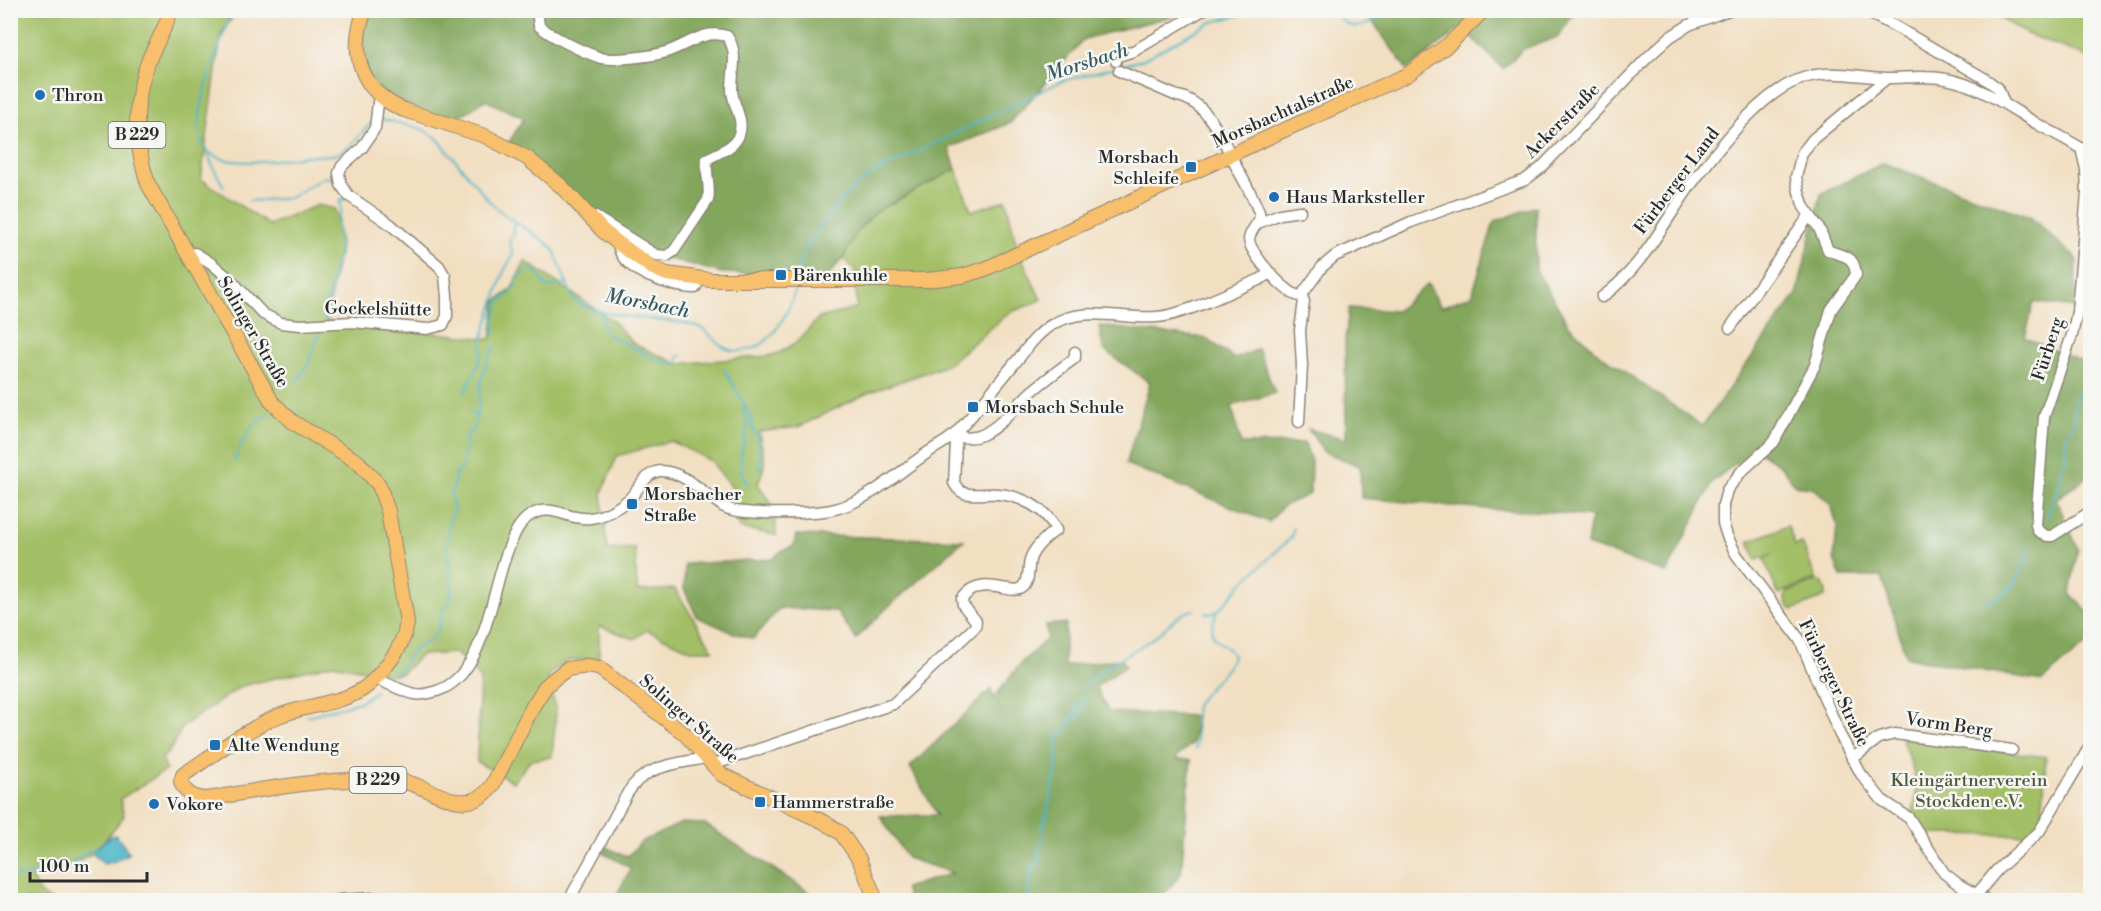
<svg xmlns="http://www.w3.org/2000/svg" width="2101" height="911" font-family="'Libre Bodoni',serif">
  <rect width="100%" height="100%" fill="#f6f6f2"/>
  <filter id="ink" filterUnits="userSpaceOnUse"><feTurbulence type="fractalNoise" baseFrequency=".0167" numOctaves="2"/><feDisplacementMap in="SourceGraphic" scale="12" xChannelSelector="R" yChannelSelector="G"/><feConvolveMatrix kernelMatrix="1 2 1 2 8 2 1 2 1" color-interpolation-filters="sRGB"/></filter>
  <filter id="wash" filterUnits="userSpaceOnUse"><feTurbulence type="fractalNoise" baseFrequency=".008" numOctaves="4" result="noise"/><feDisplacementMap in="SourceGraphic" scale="24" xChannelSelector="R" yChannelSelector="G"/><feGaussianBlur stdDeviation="1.35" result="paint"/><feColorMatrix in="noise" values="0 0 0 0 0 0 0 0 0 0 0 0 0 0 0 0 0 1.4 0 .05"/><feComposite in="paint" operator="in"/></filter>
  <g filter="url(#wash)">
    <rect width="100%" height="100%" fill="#f2dfc2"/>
    <path fill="#a3bf66" stroke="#677548" stroke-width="1.5" d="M10,11H236L221,35L201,179L269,225L318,205L335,209L340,244L326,321L491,339L496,301L511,290L525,261L612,320L634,344L678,364L768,356L779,353L797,342L819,318L857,308L855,270L843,258L859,229L877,211L956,169L971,211L1006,200L1017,247L1041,300L1009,313L947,365L870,392L798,427L759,432L765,464L758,484L775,510L776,535L739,528L727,498L733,489L711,461L671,441L617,456L602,493L607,550L635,548L637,591L675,589L713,650H691L647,630L634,639L599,626V658L567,661L548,675L556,713L552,757L531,760L513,782L477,762L480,678L456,653L421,655L402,673L390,675L333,664L242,686L183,726L169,752L162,758L166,770L120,799L124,816L95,852L64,869L30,875C36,887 38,896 52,900H11Z
      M1988,11H2090V58L2027,34Z
      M1788,526L1795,546L1802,543L1816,579L1778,594L1764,558L1773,554L1756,560L1749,541Z
      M1818,580L1823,583L1826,592L1825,597L1793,610L1788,607L1785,598L1786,593Z
      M1901,737L2046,757L2042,821L2025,835L1923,834L1911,817C1923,784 1912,768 1901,737Z"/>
    <path fill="#82a65b" stroke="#566843" stroke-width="1.5" d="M1375,10L1576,11L1558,37L1523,49L1503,69L1462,27L1407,70L1368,15Z
      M371,11H1192L1084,39L1010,123L949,148L956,169L877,211L859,229L843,258L828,276L722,273L644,252L508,144L524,118L485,100L461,116L440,118L386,96L366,73L362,30Z
      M1883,163L2030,217L2077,259L2074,308L2034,302L2025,338L2090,365V475L2056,499L2078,548L2070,594L2090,614V641L2042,681L1906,657L1882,577H1841L1834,559L1837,525L1831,505L1814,489L1795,485L1781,466L1755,449L1713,481L1667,573L1587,545L1591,517L1552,512L1499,510L1361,498L1360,466L1324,452L1308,429L1346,439L1345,340L1349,308L1396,311L1428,284L1441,307L1472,295L1494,222L1536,206V270L1568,324L1597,352L1702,426L1797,294L1821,194Z
      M1099,326L1205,338L1235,359L1258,349L1275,393L1232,406L1241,444L1305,443L1311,462L1310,494L1283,506L1269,522L1126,464L1150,383L1103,349Z
      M796,535L964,540L886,609L856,639L836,611L780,608L753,639L734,633L697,617L684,589L685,564L773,559L781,551L794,546Z
      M1066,623L1064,666L1121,659L1126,666L1096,687L1109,712L1196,716L1193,743L1177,756V760H1191L1181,874L1159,900H909L905,888L953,873L907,858L880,816L937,815L910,767L991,689L994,698L1021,663L1047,639L1046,625Z
      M682,823L705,824L821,900H622L616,896L631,868L603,853L606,847L620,854L628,856L642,841Z"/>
    <path fill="#4bb5c8" stroke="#3b707a" stroke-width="1.5" d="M116,835L129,853L113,862L104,864L94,855L93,850L111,836Z"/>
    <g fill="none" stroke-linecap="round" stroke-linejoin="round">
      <path stroke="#4bb5c8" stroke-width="2" d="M232,10C222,41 190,114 202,143C214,173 281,159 305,156C314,156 331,156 337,154C352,148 360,134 371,123
        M1333,10C1337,15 1341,21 1347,24C1360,33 1380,17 1392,10
        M381,119L420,128L437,138L490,202L506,216L546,242L554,250L572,297C590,318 655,318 682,323C689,324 698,326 704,330C721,344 724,356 751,349C773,344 794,304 796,284
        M207,152L214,169L224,187
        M249,201L290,198L324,177L337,179
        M797,275C799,251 837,201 856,186C862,181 869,177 876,172L1062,81L1142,60L1212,22L1260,10
        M601,311L603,326L608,335L657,360L670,364L678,363V357L682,355
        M325,320L323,314L326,301L331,289L334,268L340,252L337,225L341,210L340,200L346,199
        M494,336V319L499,303L515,289L517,279L528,269L537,272C548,290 545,290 566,283
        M482,340L504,271L513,255L509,241L514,234L513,228L515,222
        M724,369L751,416L753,430L757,436L759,450L760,470
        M297,382L309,362L321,328
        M465,393C470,377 484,361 482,344
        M744,406L743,409L748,425L741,455V471L748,485
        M469,412L475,416
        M235,462C237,451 248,429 257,422C261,418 266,418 270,414
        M2047,517L2059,485L2060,470L2066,459L2065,440L2075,420L2073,413L2076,393L2090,381
        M1987,602C1993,598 2000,597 2005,593C2019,581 2024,562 2030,546
        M1206,613L1212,614L1219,610L1242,583L1292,537L1293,528
        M390,675C402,671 406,656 416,648C420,644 428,643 432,639C437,634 442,620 441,613L449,604L452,589L447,551L449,522L454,510L450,494L454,485L455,475L462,468L467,434L471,432L474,427L478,409L481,381L488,359L495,346
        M1082,688C1103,666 1131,654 1156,636C1167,627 1179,612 1194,610
        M307,716L360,702L376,691
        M1073,719L1079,699
        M1195,749C1200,734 1191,718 1197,704C1205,689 1230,670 1233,656C1230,645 1212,643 1212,630C1211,623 1217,618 1216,611
        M10,878L40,873L63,874C71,862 80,853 95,849
        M1028,900L1031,869L1040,859L1037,851L1044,838L1041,826L1045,824V816L1049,814L1047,810C1052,792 1062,756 1056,738L1066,730L1070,721L1080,717L1085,703L1084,695"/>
    </g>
  </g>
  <g filter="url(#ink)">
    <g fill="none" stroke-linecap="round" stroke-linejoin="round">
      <g stroke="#8e8576" stroke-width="13">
        <path id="minor" d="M537,10L539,26C554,38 583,52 601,58C613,61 654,56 666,52C689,45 702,29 727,36C739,53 732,70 732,90C733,108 747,121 737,139C731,149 717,153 707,159C705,174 711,186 708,200L674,251L667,256L656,255L594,216
          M1863,10L1898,28L1984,78L1998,88L2004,103
          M1116,61L1115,57L1134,51L1203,10
          M1119,71L1177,96C1209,101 1225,145 1238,170C1246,184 1253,197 1259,212L1260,218C1257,225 1250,231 1249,239C1249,253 1288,297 1301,296
          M1887,78L1813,139L1802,153L1796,177L1799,192L1804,207L1819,228L1828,250C1843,258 1854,253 1856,275L1831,310L1815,365L1774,442L1741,472L1727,490L1723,505V523L1727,536L1736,554L1800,640L1840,735L1861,774L1882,800L1909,818L1944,873L1958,884L1986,900
          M2081,148L2086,169L2087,193L2077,312L2072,335L2044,417L2036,525L2038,531L2047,536H2052L2090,512
          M1258,223L1280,214L1300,211
          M618,243C620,272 671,287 695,288L700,279
          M187,255L195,253L211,263L231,280L263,314L281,323L300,325L353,322L427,329L443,325L447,316V296L445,276L439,266L390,224L349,196L341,185L339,173L342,166L362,148L375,128L379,95
          M1301,296L1322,267L1335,256L1411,222L1525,180L1541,168L1648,57L1670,37L1689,25L1729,10
          M1602,297C1647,265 1669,210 1703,169C1726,139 1762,94 1798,80C1829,68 1856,77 1887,78C1907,78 1927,75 1946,79C1980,85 2010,108 2039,125C2056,134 2074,143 2090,154
          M1730,328L1809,216
          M1299,422L1302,366L1300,330L1304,301L1301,296
          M373,681L379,680C390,684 403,692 415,694C422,696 430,693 437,691C486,675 491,590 509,547C514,535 519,522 531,515C552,502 568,521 590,518C603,517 619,508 629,499C639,490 647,470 662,471C687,473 705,495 724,507C739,516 816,514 835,509C870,500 900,471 930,451C939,445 950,440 957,432C977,411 995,387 1014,364C1026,350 1037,333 1053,324C1085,305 1122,320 1157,317C1185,315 1233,290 1261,279L1269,273
          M1852,759L1879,738L1895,734L2012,750
          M712,765L893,704L975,627L976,621L963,605L962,599C981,573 1011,596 1022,588C1031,582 1027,566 1031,557C1035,547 1047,536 1056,530C1046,508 1021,496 998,494C987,493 974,496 964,493C959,491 957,488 954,483L956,442L955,435C963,439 974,438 982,435C1001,426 1016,406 1031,392C1045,380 1060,369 1075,358V352
          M339,900L373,898L408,900
          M569,900L627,794C643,765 676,764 706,758
          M1972,900L1997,870L2039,832L2090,746"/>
      </g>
      <g stroke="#8e8576" stroke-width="16">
        <path id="major" d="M171,10C166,27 157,42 150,57C132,100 134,141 148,184L272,402L293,422L358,462L379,485L388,511L407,622C405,639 397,653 386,666C379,675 372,683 363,689C338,705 304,705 276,717C244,731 213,755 183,775L181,782C185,794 194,798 206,799C254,791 302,782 351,780C367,780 385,778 401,781C432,786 466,821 492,786L533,706L545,687L555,678L567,669L587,666L599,668L685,734L722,775L824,822L841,833L859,859L876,900
          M365,10C348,53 361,92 404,110L485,136L527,158L561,186L603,231L618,243L653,268L667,274L711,280H927L962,276L985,269L1282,131L1407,75L1449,44L1484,10"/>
      </g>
      <use href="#minor" stroke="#fff" stroke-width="10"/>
      <use href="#major" stroke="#f8bf6c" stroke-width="14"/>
    </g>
  </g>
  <g fill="#1f6fb2" stroke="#f6f6f2" stroke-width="2">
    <circle cx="40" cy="95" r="6"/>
    <rect x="1185" y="161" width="12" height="12" rx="3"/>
    <circle cx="1274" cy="197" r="6"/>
    <rect x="775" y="269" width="12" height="12" rx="3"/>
    <rect x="967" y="401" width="12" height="12" rx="3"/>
    <rect x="626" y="498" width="12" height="12" rx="3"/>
    <rect x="209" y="739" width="12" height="12" rx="3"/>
    <rect x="754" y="796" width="12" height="12" rx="3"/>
    <circle cx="154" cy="804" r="6"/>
  </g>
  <g text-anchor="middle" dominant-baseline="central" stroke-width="5" stroke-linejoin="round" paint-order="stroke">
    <g fill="#f6f6f2" stroke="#686867" stroke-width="1.5">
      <rect x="108.5" y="122" width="57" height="26" rx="4.5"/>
      <rect x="349.5" y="767" width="57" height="26" rx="4.5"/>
    </g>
    <g font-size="16" font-weight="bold" fill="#2b2b2b">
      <text x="137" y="135">B 229</text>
      <text x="378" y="780">B 229</text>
    </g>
    <g font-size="18" fill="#2b2b2b" stroke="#f6f6f2" text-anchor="start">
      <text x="52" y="95">Thron</text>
      <text x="1179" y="157" text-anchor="end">Morsbach<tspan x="1179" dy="21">Schleife</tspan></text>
      <text x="1286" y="197">Haus Marksteller</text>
      <text x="793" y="275">Bärenkuhle</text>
      <text x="985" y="407">Morsbach Schule</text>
      <text x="644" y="494">Morsbacher<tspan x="644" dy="21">Straße</tspan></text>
      <text x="227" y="745">Alte Wendung</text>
      <text x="772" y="802">Hammerstraße</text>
      <text x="166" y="804">Vokore</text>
    </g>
    <g font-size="18" fill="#2b2b2b" stroke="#f6f6f2">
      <text transform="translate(1283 112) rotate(-24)">Morsbachtalstraße</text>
      <text transform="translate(1562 121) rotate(-45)">Ackerstraße</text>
      <text transform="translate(1677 181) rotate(-53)">Fürberger Land</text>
      <text transform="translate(378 309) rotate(1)">Gockelshütte</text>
      <text transform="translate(253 332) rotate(60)">Solinger Straße</text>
      <text transform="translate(2048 349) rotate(-72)">Fürberg</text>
      <text transform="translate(1834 683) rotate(64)">Fürberger Straße</text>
      <text transform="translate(689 719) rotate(41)">Solinger Straße</text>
      <text transform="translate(1949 725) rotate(8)">Vorm Berg</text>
    </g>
    <g font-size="18" fill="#4f573d" stroke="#f6f6f2">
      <text x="1969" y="780">Kleingärtnerverein<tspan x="1969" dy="21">Stockden e.V.</tspan></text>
    </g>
    <g font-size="20" font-style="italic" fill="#365b62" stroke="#f6f6f2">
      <text transform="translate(1087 63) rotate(-18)">Morsbach</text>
      <text transform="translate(647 304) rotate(11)">Morsbach</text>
    </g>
  </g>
  <rect width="2101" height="911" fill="none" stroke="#f6f6f2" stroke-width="36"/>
  <path d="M30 872v9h117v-9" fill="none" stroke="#2b2b2b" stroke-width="3"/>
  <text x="39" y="872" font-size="18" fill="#2b2b2b" stroke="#f6f6f2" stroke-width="4.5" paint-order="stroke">100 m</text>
</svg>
